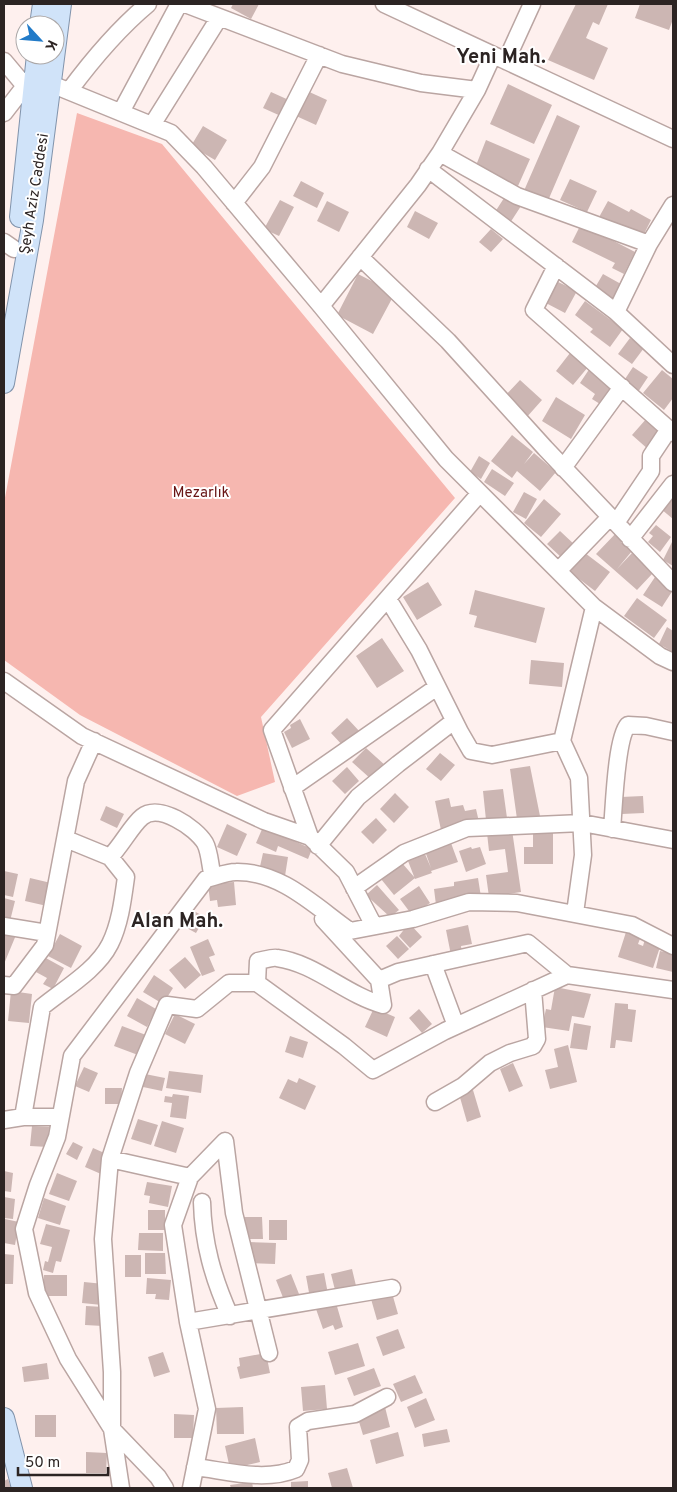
<svg xmlns="http://www.w3.org/2000/svg" width="677" height="1492" font-family="Overpass,sans-serif">
  <rect width="100%" height="100%" fill="#fef0ee"/>
  <path fill="#f6b7b0" d="M77,113L162,144L455,498L261,717L275,782L237,796L80,715L4,660V503Z"/>
  <path fill="#ccb6b3" d="M233,4H259L251,19L231,8Z
    M576,4H608L599,25L593,22L586,38L608,48L594,80L548,60Z
    M640,4H673V19L669,30L635,18Z
    M508,84L552,105L534,144L490,124Z
    M305,90L327,100L316,125L294,115Z
    M271,92L291,101L283,117L263,108Z
    M557,115L580,126L547,203L523,193Z
    M203,126L227,140L215,160L191,146Z
    M486,140L530,159L518,186L475,168Z
    M570,179L597,191L587,212L560,200Z
    M301,181L324,193L317,208L293,196Z
    M506,195L521,206L510,223L495,212Z
    M280,200L294,207L279,236L264,229Z
    M327,201L349,212L339,232L317,221Z
    M608,201L629,212L631,209L651,220L641,240L598,219Z
    M415,211L438,223L429,239L407,227Z
    M581,224L635,252L624,274L612,268L615,263L572,242Z
    M491,229L503,239L491,252L479,242Z
    M358,274L395,293L373,334L337,315Z
    M603,274L621,284L611,301L593,291Z
    M556,281L577,291L565,313L544,302Z
    M585,301L623,329L610,347L590,332L593,329L575,315Z
    M630,338L644,348L632,364L618,354Z
    M570,353L588,367L573,385L556,371Z
    M633,367L648,377L638,392L623,382Z
    M590,368L614,385L600,404L592,399L595,394L580,383Z
    M662,370L673,379V398L664,410L643,393Z
    M520,380L542,400L526,418L503,398Z
    M556,397L585,415L571,439L542,421Z
    M647,418L664,432L649,450L632,435Z
    M512,435L533,452L524,464L534,453L556,472L540,491L517,471L512,478L491,461Z
    M479,456L490,463L481,479L470,472Z
    M492,469L514,483L505,496L484,482Z
    M524,492L537,499L526,519L513,512Z
    M673,493V519L661,509Z
    M544,499L561,514L541,537L524,523Z
    M656,525L671,537L660,552L648,542L653,536L649,533Z
    M560,531L576,546L563,559L547,544Z
    M618,531L625,537L621,542L632,551L617,569L632,553L653,573L637,590L596,554Z
    M673,540V566L663,560Z
    M585,553L610,572L595,591L570,572Z
    M655,577L673,590L662,607L643,595Z
    M428,582L442,605L417,620L403,597Z
    M475,590L545,608L536,643L474,627L477,616L469,614Z
    M637,598L667,620L654,638L624,616Z
    M667,627L673,631V652L659,644Z
    M382,638L404,671L377,688L356,656Z
    M531,660L564,663L562,687L529,684Z
    M347,718L361,733L345,748L331,733Z
    M300,719L310,739L292,748L284,732L291,728L290,725Z
    M366,748L386,766L372,780L352,762Z
    M440,753L455,765L441,781L426,769Z
    M530,766L540,816L517,819L510,769Z
    M347,767L359,781L345,794L332,781Z
    M503,789L507,818L486,820L483,791Z
    M395,793L409,807L394,823L380,809Z
    M643,796L644,813L622,814L621,797Z
    M449,798L451,807L463,805L465,811L476,809L479,822L441,830L435,801Z
    M106,806L124,814L117,828L100,820Z
    M376,818L387,830L373,844L361,832Z
    M227,824L247,834L237,856L217,847Z
    M263,827L312,849L308,859L278,846L276,852L256,843Z
    M512,830L521,892L489,897L486,875L508,872L505,849L489,851L487,833Z
    M533,831H553V864H524V847H533Z
    M451,843L458,862L431,871L432,873L415,879L408,861L425,854L431,868L425,851Z
    M471,847L472,849L480,847L486,864L466,872L459,851Z
    M263,853L288,857L285,876L259,871Z
    M402,863L415,878L394,895L381,879Z
    M4,871L18,874L13,897L4,895Z
    M30,878L51,883L47,906L25,901Z
    M478,878L481,897L436,905L434,889L454,886V882Z
    M234,882L236,905L218,907L217,900L210,901L208,884Z
    M377,885L399,910L390,917L366,895Z
    M419,886L430,903L412,915L400,899Z
    M4,898L15,901L9,925L4,924Z
    M192,910L205,917L196,933L183,926Z
    M409,923L422,937L410,948L399,936Z
    M468,925L472,944L461,946L462,953L451,955L446,930Z
    M4,930L16,935L4,964Z
    M626,932L641,936L638,944L643,946L645,939L661,944L653,968L618,957Z
    M60,934L82,946L71,968L48,956Z
    M397,936L409,949L398,959L386,946Z
    M208,939L215,955L209,957L215,971L202,976L190,947Z
    M660,951L673,954V972L656,968Z
    M44,957L64,968L53,989L43,984L47,978L36,972Z
    M185,957L201,975L185,989L169,970Z
    M154,975L173,988L163,1004L143,992Z
    M555,987L591,994L584,1018L572,1016L569,1031L542,1027L546,1009L551,1010Z
    M11,991L32,994L29,1023L8,1021Z
    M137,998L156,1009L147,1027L127,1016Z
    M615,1003L628,1004V1009L636,1010L632,1042L616,1040L615,1048H610Z
    M374,1008L395,1017L387,1037L365,1027Z
    M419,1009L432,1024L422,1033L409,1018Z
    M175,1014L195,1024L185,1044L165,1034Z
    M574,1023L591,1026L587,1050L570,1048Z
    M122,1026L146,1035L138,1055L114,1046Z
    M290,1036L308,1042L303,1058L285,1052Z
    M568,1045L577,1082L550,1089L545,1070L558,1067L554,1049Z
    M513,1063L523,1086L509,1092L500,1069Z
    M84,1067L98,1073L89,1092L75,1086Z
    M169,1071L203,1075L201,1093L166,1088Z
    M145,1074L165,1078L162,1091L143,1087Z
    M299,1078L316,1086L305,1110L279,1098L288,1079L297,1083Z
    M105,1088H122L121,1104H105Z
    M473,1090L481,1117L467,1122L459,1094Z
    M173,1094L189,1096L186,1119L170,1117L172,1103L164,1102L165,1096L172,1097Z
    M138,1119L158,1125L151,1145L131,1139Z
    M162,1121L184,1128L176,1153L154,1146Z
    M32,1126L49,1127L48,1147L30,1146Z
    M73,1142L83,1147L77,1160L66,1154Z
    M93,1148L109,1155L101,1174L85,1167Z
    M4,1171L13,1173L11,1192L4,1191Z
    M57,1173L77,1181L69,1201L49,1194Z
    M147,1182L172,1186L168,1207L149,1203L150,1196L144,1195Z
    M4,1197L15,1199L13,1219L4,1218Z
    M44,1198L66,1206L60,1225L38,1218Z
    M148,1210H165V1230H148Z
    M244,1217H262L263,1239H245Z
    M5,1219L19,1222L15,1245L4,1243Z
    M269,1220H287V1240H269Z
    M46,1224L70,1230L61,1262L56,1261L53,1273L43,1270L45,1261L48,1262L52,1247L40,1244Z
    M139,1233H163V1251L138,1250Z
    M248,1242L276,1243L275,1264L247,1263Z
    M145,1253H165L166,1274H145Z
    M4,1254L14,1255L13,1284H4Z
    M125,1255H141V1277H125Z
    M352,1269L357,1290L336,1294L331,1274Z
    M324,1273L328,1294L310,1298L306,1276Z
    M291,1274L299,1294L284,1300L276,1280Z
    M44,1275H67V1296H44Z
    M147,1278L171,1280L169,1300L155,1299L156,1294H146Z
    M84,1282L104,1284L102,1305L82,1303Z
    M392,1293L398,1314L377,1320L371,1299Z
    M336,1303L343,1327L335,1330L333,1325L323,1329L316,1309Z
    M86,1306L104,1307L103,1326L85,1325Z
    M398,1329L405,1348L383,1356L376,1337Z
    M358,1343L365,1366L335,1375L328,1352Z
    M163,1352L170,1372L154,1377L148,1357Z
    M266,1353L270,1373L240,1379L237,1367L240,1366L239,1358Z
    M47,1363L49,1379L24,1382L22,1367Z
    M374,1368L381,1386L354,1396L347,1378Z
    M415,1375L423,1393L401,1402L393,1384Z
    M325,1385L327,1409L303,1411L301,1387Z
    M426,1398L435,1420L415,1428L407,1407Z
    M243,1407L244,1434H217L216,1408Z
    M385,1407L390,1427L363,1435L357,1415Z
    M174,1414L194,1415L193,1438H174Z
    M35,1415H56V1437H35Z
    M447,1429L450,1442L424,1447L422,1434Z
    M398,1432L404,1456L376,1464L370,1440Z
    M255,1438L260,1462L230,1469L225,1446Z
    M86,1452L107,1453L106,1473H86Z
    M347,1468L353,1488H332L328,1473Z
    M8,1479L11,1488H4V1481Z
    M308,1481V1488H291V1482Z
    M252,1482L253,1488H231L230,1485Z"/>
  <g fill="none" stroke-linecap="round" stroke-linejoin="round">
    <g stroke="#baa5a2" stroke-width="19">
      <path id="minor" d="M185,4L342,64L421,83L477,90L493,55
        M384,4L673,139
        M4,61L25,86
        M506,61L532,4
        M51,84L171,133L204,167L321,306L446,459L594,607L660,656L673,662
        M69,91C92,60 118,29 148,4
        M121,112L179,4
        M4,113L35,73
        M152,125L219,18
        M440,153L517,196L649,244
        M428,169L616,312L673,365
        M234,203L262,167L319,55
        M4,242L14,249
        M360,257L448,341L545,448L673,583
        M556,266L534,310L673,433
        M321,306L418,185L440,153L477,90
        M616,312L649,244L673,205
        M563,468L622,387
        M616,523L651,471V456L669,429
        M630,539L673,484
        M558,571L610,517
        M388,599L419,650L460,732L471,751L492,755L562,741
        M4,681L82,736L264,821L310,837L346,872L374,926
        M292,788L437,687
        M612,829C614,808 616,738 628,725L646,726L673,732
        M310,837L272,730L480,493
        M318,846L358,797L398,764L454,721
        M110,857C121,846 132,825 142,817C159,803 195,827 205,843C210,852 210,867 213,877
        M354,888L404,853L467,828L582,823L673,840
        M575,913L583,855L579,778L562,741L594,607
        M4,926L47,933
        M433,964L456,1026
        M379,980L398,972L528,943L567,975L673,990
        M257,983L258,961C264,960 272,957 277,958C315,963 346,995 383,1005L379,980L323,919
        M4,985L14,986L45,945L76,781L94,741
        M435,1102L463,1086L490,1063L510,1053L533,1046L537,1039L533,990
        M60,1117H23L42,1007C64,989 97,970 110,944C120,924 123,899 126,877L110,857L66,839
        M4,1120L23,1117
        M110,1159L190,1177
        M202,1202C203,1243 213,1278 230,1316
        M188,1322L392,1288
        M195,1467C228,1471 265,1482 296,1469L300,1460L298,1427L308,1421L355,1414L387,1397
        M121,1488L112,1429V1372L103,1239L110,1159L138,1073L167,1005L197,1009L229,983H257L344,1046L373,1070L445,1031L567,975
        M165,1488L158,1477L112,1429L68,1359L37,1293L24,1229L38,1185L57,1137L72,1056L206,879C215,877 226,872 236,872C281,871 316,907 350,931L413,919L469,902L517,903L632,925L673,946
        M191,1488L207,1409L188,1322L173,1225L190,1177L225,1141L234,1213L269,1353"/>
    </g>
    <g stroke="#8294ac" stroke-width="22">
      <path id="major" d="M40,25L43,4
        M20,217L37,55
        M4,383L33,220L61,4
        M4,1418L22,1488"/>
    </g>
    <use href="#minor" stroke="#fff" stroke-width="16"/>
    <use href="#major" stroke="#d0e3f9" stroke-width="20"/>
  </g>
  <g text-anchor="middle" dominant-baseline="central" stroke-width="4" stroke-linejoin="round" paint-order="stroke">
    <g font-size="15" fill="#2c2423" stroke="#fff">
      <text transform="translate(35 194) rotate(-81)">Şeyh Aziz Caddesi</text>
    </g>
    <g font-size="15" fill="#671313" stroke="#fff">
      <text x="201" y="493">Mezarlık</text>
    </g>
    <g font-size="20" font-weight="bold" fill="#2c2423" stroke="#fff">
      <text x="501" y="58">Yeni Mah.</text>
      <text x="177" y="922">Alan Mah.</text>
    </g>
  </g>
  <rect width="677" height="1492" fill="none" stroke="#2c2423" stroke-width="10"/>
  <g transform="translate(40 40) rotate(116)"><circle r="24" fill="#ffffff" stroke="#aba7a7"/>
  <path d="M0-4L9 19L0 12L-9 19Z" fill="#227bc8"/>
  <text y="-8" font-size="14" font-weight="bold" text-anchor="middle" fill="#2c2423">K</text>
  </g>
  <path d="M18 1467v8h90v-8" fill="none" stroke="#2c2423" stroke-width="2.5"/>
  <text x="25" y="1467" font-size="15" fill="#2c2423" stroke="#ffffff" stroke-width="4" paint-order="stroke">50 m</text>
</svg>
